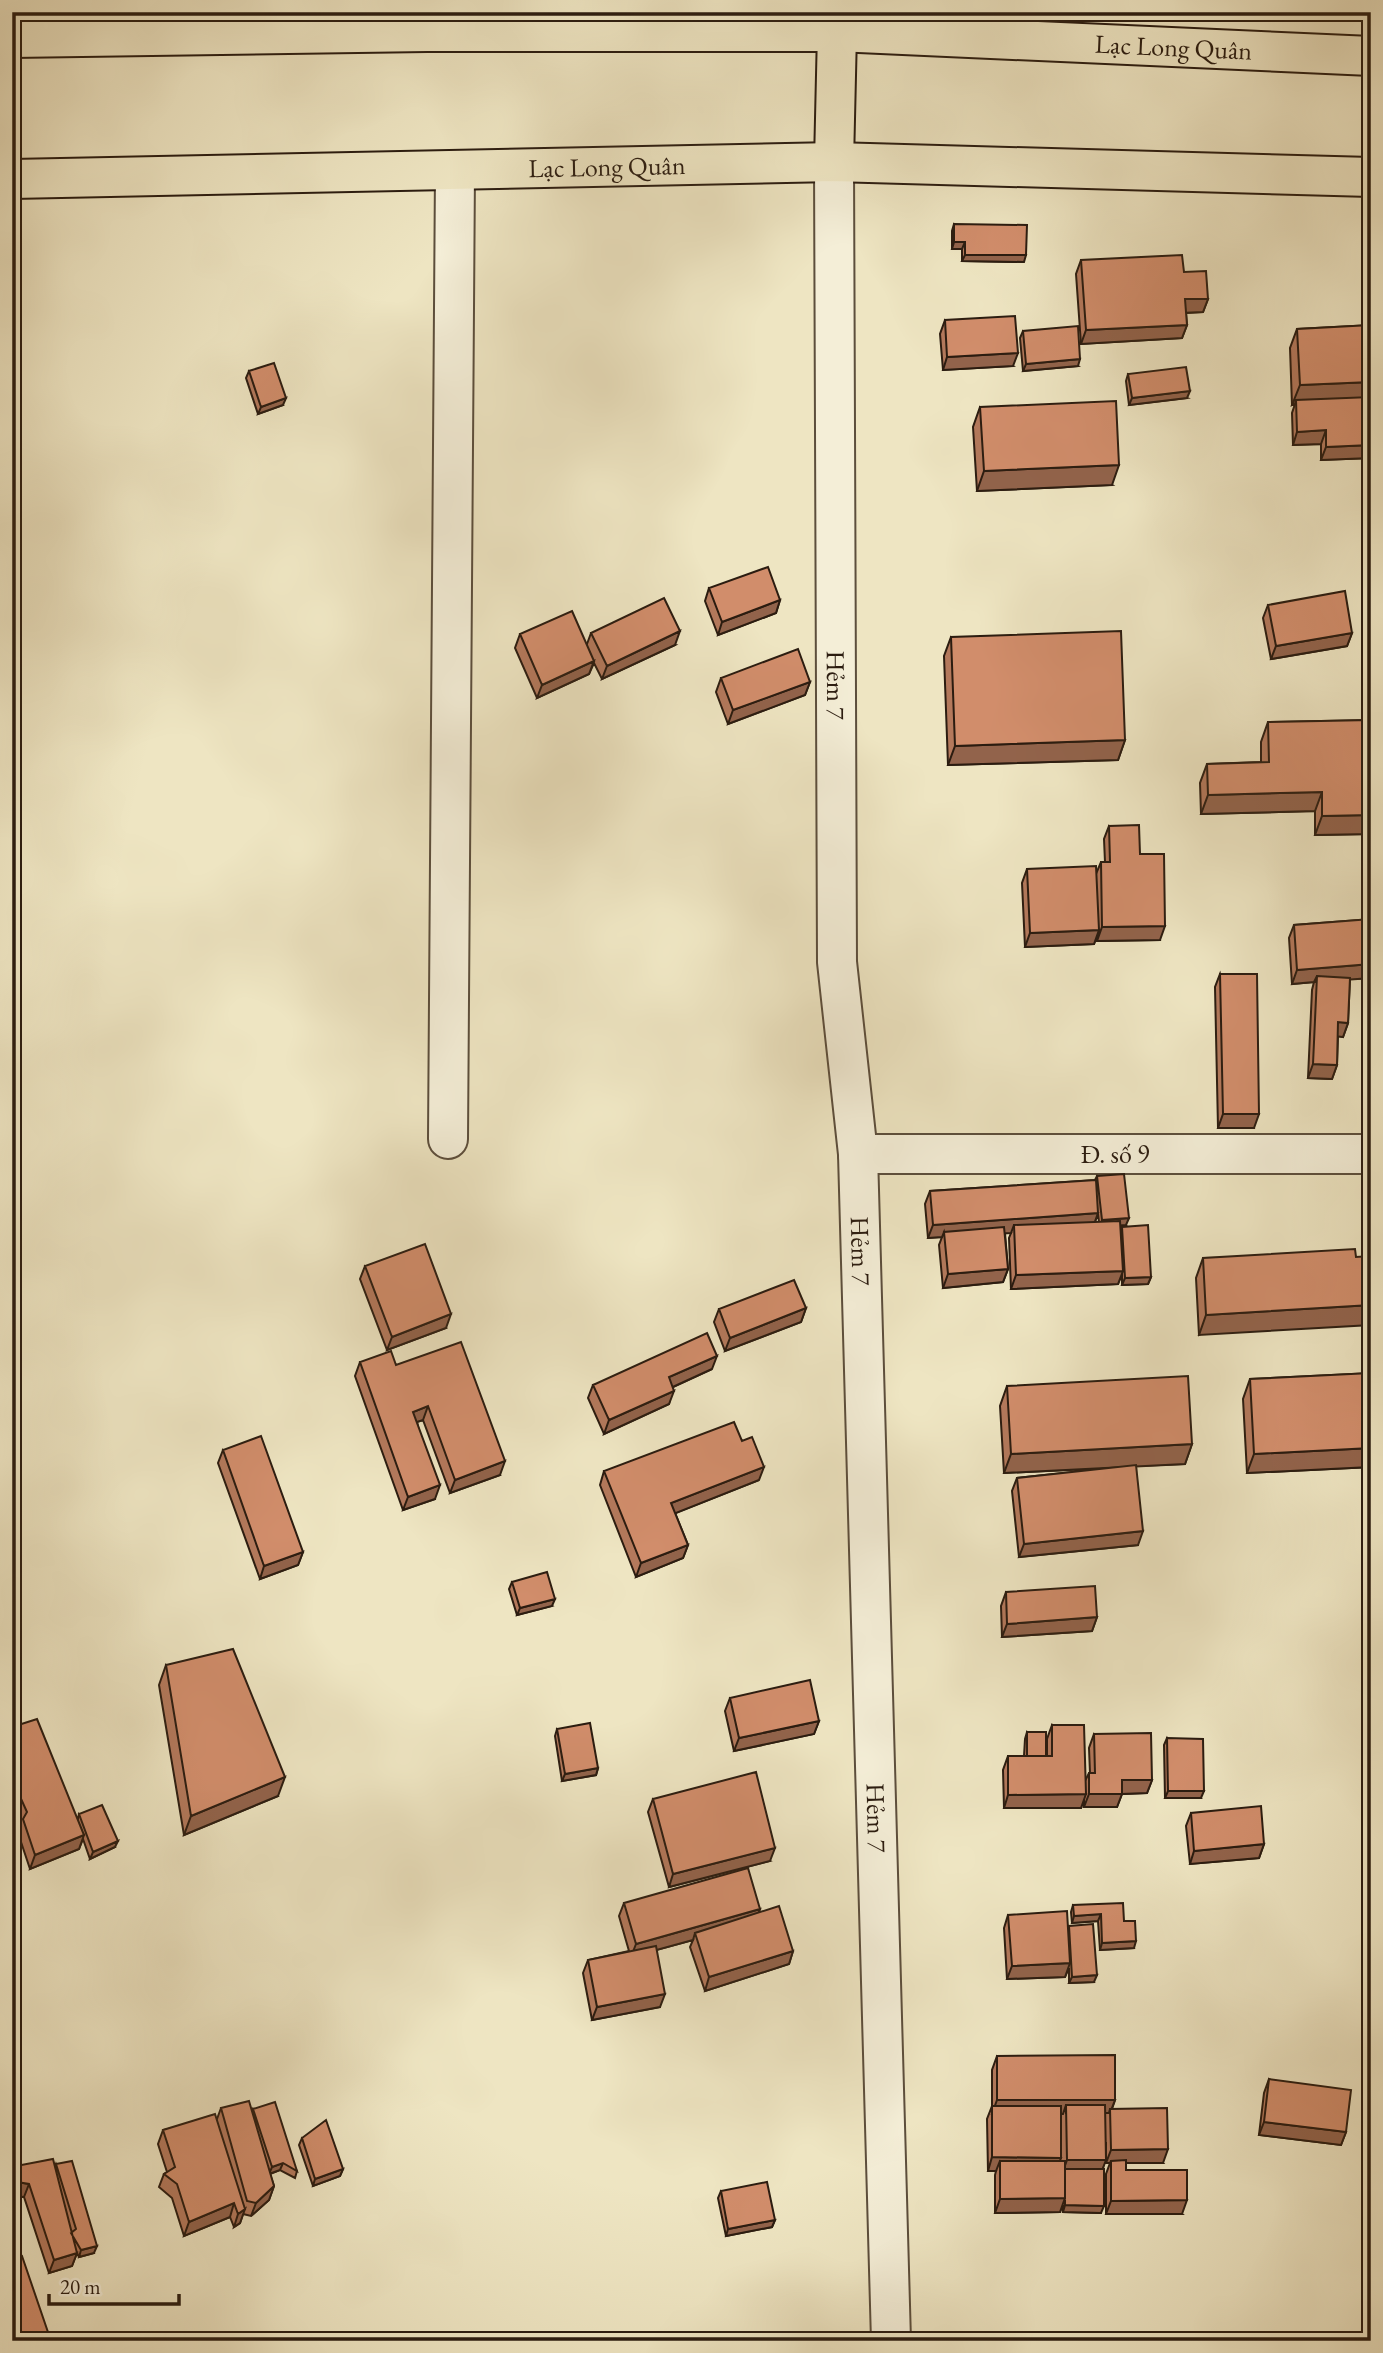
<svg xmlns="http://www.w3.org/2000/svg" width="1383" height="2353" font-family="'EB Garamond',serif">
  <rect width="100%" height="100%" fill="#eee5c2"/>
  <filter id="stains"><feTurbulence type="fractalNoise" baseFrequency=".00286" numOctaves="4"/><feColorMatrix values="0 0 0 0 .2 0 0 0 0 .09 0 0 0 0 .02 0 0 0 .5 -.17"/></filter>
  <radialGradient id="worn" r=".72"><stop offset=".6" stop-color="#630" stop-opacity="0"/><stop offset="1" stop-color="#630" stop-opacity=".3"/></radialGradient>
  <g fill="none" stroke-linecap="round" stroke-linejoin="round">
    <g stroke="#5c4e3c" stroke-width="42">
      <g id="minor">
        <path id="s1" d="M834,162L837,962L858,1154L891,2341"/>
        <path d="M448,1139L455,170"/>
        <path id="s2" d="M858,1154H1371"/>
      </g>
    </g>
    <g stroke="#2b1c10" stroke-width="42">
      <g id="major">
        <path id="s3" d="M12,38L427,32H837L1371,56"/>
        <path d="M834,162L837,32"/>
        <path id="s4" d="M12,179L834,162L1371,177"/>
      </g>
    </g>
    <use href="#minor" stroke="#f4eed7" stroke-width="38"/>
    <use href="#major" stroke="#eee5c2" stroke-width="38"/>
  </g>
  <path fill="#b4795c" stroke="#2b1c10" stroke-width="2" fill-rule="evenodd" d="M954,224L1024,262L962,261V249H952V231Z
    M1081,260L1184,272L1208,299L1203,312L1186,313L1187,325L1182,338L1081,344L1076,274Z
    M945,320L1013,366L943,370L940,334Z
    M1371,325V458L1321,460V444L1293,445L1292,413L1295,404L1292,405L1290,348L1297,329Z
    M1023,331L1078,366L1023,371L1020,338Z
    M249,371L283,405L258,414L246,378Z
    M1128,374L1187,398L1129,405L1126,381Z
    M980,407L1112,485L977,491L973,427Z
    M709,588L780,600L776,613L718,635L705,601Z
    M1268,605L1352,633L1347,646L1271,659L1263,618Z
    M591,633L675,645L602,679L594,663L589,674L537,698L515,648L520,634L587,644Z
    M951,637L1125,740L1118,760L948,765L944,656Z
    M721,678L810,682L805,695L728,724L716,692Z
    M1371,720V834L1315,835V811L1201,814L1200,783L1207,764L1261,762V742L1268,722Z
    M1109,826L1140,854L1160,940L1097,941V936L1094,944L1025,947L1022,883L1027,869L1096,874L1101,862H1105L1104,839Z
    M1371,919V978L1350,979L1348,1023L1343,1037L1338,1036L1337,1065L1332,1079L1308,1078L1312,990L1314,982L1292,984L1289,938L1294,925Z
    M1220,974L1254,1128H1218L1215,987Z
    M1097,1176L1126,1225H1121V1229L1122,1227L1151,1277L1148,1284L1122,1285V1274L1118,1284L1011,1289L1009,1238L1011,1233H1005L1008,1269L1003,1282L943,1288L939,1245L942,1237L928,1238L925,1204L930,1191L1095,1180ZM1098,1214L1099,1222H1095Z
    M1356,1257L1199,1335L1196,1278L1203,1258Z
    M365,1266L446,1328L387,1350L360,1279Z
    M806,1308L801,1322L725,1351L714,1322L719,1309Z
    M360,1362L396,1365L500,1475L450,1493L423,1420L417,1422L435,1499L403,1510L355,1376Z
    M712,1369L673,1387L669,1404L604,1434L588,1398L593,1385Z
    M1371,1373V1467L1247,1473L1243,1399L1250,1379Z
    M1007,1386L1192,1444L1185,1464L1136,1466L1138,1545L1019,1557L1012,1491L1017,1478L1111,1468L1004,1473L1000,1406Z
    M223,1450L303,1552L298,1565L260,1579L218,1463Z
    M604,1471L759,1480L675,1513L688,1545L683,1558L636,1577L600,1485Z
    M512,1582L552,1606L517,1615L509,1589Z
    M1006,1592L1097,1617L1092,1631L1002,1637L1001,1606Z
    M166,1665L278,1796L184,1835L159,1685Z
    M730,1698L819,1721L814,1734L734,1751L725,1711Z
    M1052,1725L1085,1781L1089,1773H1090L1089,1748L1094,1734L1152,1780L1147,1793L1122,1794L1117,1807H1084V1799L1081,1808H1004L1003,1770L1008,1756H1024L1025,1739L1027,1732L1047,1756V1739Z
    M12,1727L78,1819L79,1814L115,1847L90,1859L83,1839L79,1849L30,1869L18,1833L21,1824L12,1804Z
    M557,1729L598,1768L596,1775L562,1781L555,1736Z
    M1167,1738L1201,1798H1165L1164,1745Z
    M653,1799L770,1861L669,1887L648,1812Z
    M1191,1813L1264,1844L1259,1858L1190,1864L1186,1826Z
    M624,1903L760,1909L759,1912L793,1951L789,1964L705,1991L690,1947L693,1940L656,1950L660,2007L592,2020L583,1973L588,1960L629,1951L619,1916Z
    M1073,1905L1124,1921L1134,1948L1100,1950L1098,1921L1072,1923L1071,1912Z
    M1008,1915L1068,1927L1094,1982L1069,1983V1968L1065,1977L1007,1979L1004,1928Z
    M997,2056L1115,2100L1112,2109L1163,2163H1126V2170L1182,2214H1106V2174L1110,2163H1106V2142L1103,2169L1101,2213L1063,2212V2205L1060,2212L995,2213V2175L996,2171H988L987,2119L992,2106V2070Z
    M1269,2079L1346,2132L1341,2145L1259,2135L1264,2093Z
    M221,2108L252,2112L253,2109L297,2171L295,2178L280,2170L270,2174L274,2186L269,2200L251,2216L243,2214L240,2223L234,2227L230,2217L184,2236L172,2198L159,2187L164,2174L167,2172L158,2144L163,2130L217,2119Z
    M302,2138L343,2169L340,2176L313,2186L299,2145Z
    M56,2164L94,2253L79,2257L77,2253L72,2266L49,2273L24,2197L12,2196V2175L16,2166L55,2167Z
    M721,2191L775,2220L772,2227L726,2236L718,2198Z"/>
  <path fill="#92634b" stroke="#2b1c10" stroke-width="2" d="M954,242H965L962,249H952Z
    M965,255H1026L1024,262L962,261Z
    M1185,299H1208L1203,312L1180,313Z
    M1187,325L1182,338L1081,344L1086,330Z
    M1018,353L1013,366L943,370L947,357Z
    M1080,359L1078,366L1023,371L1026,364Z
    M1371,382V401L1296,400L1295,404L1292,405L1300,385Z
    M1190,391L1187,398L1129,405L1132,398Z
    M286,398L283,405L258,414L261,407Z
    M1326,430L1321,444L1293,445L1297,432Z
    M1371,445V458L1321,460L1326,447Z
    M1119,465L1112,485L977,491L984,471Z
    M780,600L776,613L718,635L722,622Z
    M680,631L675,645L602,679L607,666Z
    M1352,633L1347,646L1271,659L1276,646Z
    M594,661L589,674L537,698L542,685Z
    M810,682L805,695L728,724L733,710Z
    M1125,740L1118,760L948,765L955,746Z
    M1322,792L1315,811L1201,814L1208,795Z
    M1371,815V834L1315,835L1322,816Z
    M1165,926L1160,940L1097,941L1102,927Z
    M1099,930L1094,944L1025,947L1030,933Z
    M1371,964V978L1316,982L1317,976L1314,982L1292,984L1297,970Z
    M1338,1022L1348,1023L1343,1037L1333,1036Z
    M1313,1064L1337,1065L1332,1079L1308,1078Z
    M1223,1114H1259L1254,1128H1218Z
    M1098,1213L1093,1227L1014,1225L1011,1233L945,1237L944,1232L942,1237L928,1238L933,1225Z
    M1129,1218L1126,1225L1100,1227L1102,1220Z
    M1008,1269L1003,1282L943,1288L948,1274Z
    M1123,1271L1118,1284L1011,1289L1016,1275Z
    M1151,1277L1148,1284L1122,1285L1125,1278Z
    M1371,1305V1325L1199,1335L1206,1315Z
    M806,1308L801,1322L725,1351L730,1338Z
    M451,1314L446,1328L387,1350L392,1337Z
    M717,1356L712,1369L664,1391L669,1377Z
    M674,1391L669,1404L604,1434L609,1420Z
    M428,1406L423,1420L408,1425L413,1412Z
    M1192,1444L1185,1464L1004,1473L1011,1454Z
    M1371,1448V1467L1247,1473L1254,1454Z
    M505,1461L500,1475L450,1493L455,1480Z
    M764,1467L759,1480L666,1517L671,1503Z
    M440,1485L435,1499L403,1510L408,1497Z
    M1143,1531L1138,1545L1019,1557L1024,1544Z
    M688,1545L683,1558L636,1577L641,1563Z
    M303,1552L298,1565L260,1579L264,1566Z
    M555,1599L552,1606L517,1615L520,1608Z
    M1097,1617L1092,1631L1002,1637L1007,1624Z
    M819,1721L814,1734L734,1751L739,1738Z
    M598,1768L596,1775L562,1781L565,1774Z
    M285,1777L278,1796L184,1835L191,1816Z
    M1122,1780H1152L1147,1793L1122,1794L1117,1807H1084L1089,1794Z
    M1168,1791H1204L1201,1798H1165Z
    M1086,1794L1081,1808H1004L1008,1795Z
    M84,1835L79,1849L30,1869L35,1855Z
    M118,1841L115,1847L90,1859L93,1852Z
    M1264,1844L1259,1858L1190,1864L1194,1851Z
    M775,1848L770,1861L669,1887L673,1874Z
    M760,1909L755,1922L695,1933L693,1940L631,1957L636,1944Z
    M1101,1914L1098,1921L1072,1923L1074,1916Z
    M1136,1941L1134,1948L1100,1950L1102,1943Z
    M793,1951L789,1964L705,1991L709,1977Z
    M1070,1963L1065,1977L1007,1979L1012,1966Z
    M1097,1975L1094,1982L1069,1983L1072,1977Z
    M665,1994L660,2007L592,2020L597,2007Z
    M997,2100H1115L1110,2113V2109L1109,2113H1066V2105L1063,2114H992Z
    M1264,2122L1346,2132L1341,2145L1259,2135Z
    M1168,2149L1163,2163H1111V2161L1110,2163H1106L1111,2150Z
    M992,2157L1061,2158L1056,2171L1000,2161L996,2171H988Z
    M1067,2160H1106L1101,2173L1062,2174Z
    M283,2163L280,2170L269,2174L272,2167Z
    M343,2169L340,2176L313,2186L315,2179Z
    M17,2182L29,2184L24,2197L12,2196Z
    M274,2186L269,2200L251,2216L256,2203Z
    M1065,2198L1060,2212L995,2213L1000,2199Z
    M1187,2200L1182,2214H1106L1111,2201Z
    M234,2203L230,2217L184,2236L189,2222Z
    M1065,2205L1104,2206L1101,2213L1063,2212Z
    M245,2209L240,2223L234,2227L238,2214Z
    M775,2220L772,2227L726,2236L728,2229Z
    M97,2246L94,2253L79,2257L81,2250Z
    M77,2253L72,2266L49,2273L54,2260Z"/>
  <path fill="#d18d6b" stroke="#2b1c10" stroke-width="2" d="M954,224L1027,225L1026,255H965V242H954Z
    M1182,255L1184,272L1206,271L1208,299H1185L1187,325L1086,330L1081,260Z
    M1015,316L1018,353L947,357L945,320Z
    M1371,325V382L1300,385L1297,329Z
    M1078,326L1080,359L1026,364L1023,331Z
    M274,363L286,398L261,407L249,371Z
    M1186,367L1190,391L1132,398L1128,374Z
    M1371,397V445L1326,447V430L1297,432L1296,400Z
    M1116,401L1119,465L984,471L980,407Z
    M768,567L780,600L722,622L709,588Z
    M1345,591L1352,633L1276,646L1268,605Z
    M664,598L680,631L607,666L591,633Z
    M572,611L594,661L542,685L520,634Z
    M1121,631L1125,740L955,746L951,637Z
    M798,649L810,682L733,710L721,678Z
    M1371,720V815L1322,816V792L1208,795L1207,764L1269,762L1268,722Z
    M1139,825L1140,854H1164L1165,926L1102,927L1101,862H1110L1109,826Z
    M1096,866L1099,930L1030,933L1027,869Z
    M1371,919V964L1297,970L1294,925Z
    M1220,974H1257L1259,1114H1223Z
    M1317,976L1350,978L1348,1023L1338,1022L1337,1065L1313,1064Z
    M1124,1174L1129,1218L1102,1220L1097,1176Z
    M1096,1180L1098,1213L933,1225L930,1191Z
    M1120,1221L1123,1271L1016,1275L1014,1225Z
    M1148,1225L1151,1277L1125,1278L1122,1227Z
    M1004,1227L1008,1269L948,1274L944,1232Z
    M425,1244L451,1314L392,1337L365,1266Z
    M1355,1249L1356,1257L1371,1256V1305L1206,1315L1203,1258Z
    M794,1280L806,1308L730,1338L719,1309Z
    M707,1333L717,1356L669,1377L674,1391L609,1420L593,1385Z
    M461,1342L505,1461L455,1480L428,1406L413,1412L440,1485L408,1497L360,1362L391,1351L396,1365Z
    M1371,1373V1448L1254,1454L1250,1379Z
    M1188,1376L1192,1444L1011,1454L1007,1386Z
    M734,1422L742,1441L752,1437L764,1467L671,1503L688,1545L641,1563L604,1471Z
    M261,1436L303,1552L264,1566L223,1450Z
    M1136,1465L1143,1531L1024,1544L1017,1478Z
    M547,1572L555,1599L520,1608L512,1582Z
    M1095,1586L1097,1617L1007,1624L1006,1592Z
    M233,1649L285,1777L191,1816L166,1665Z
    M810,1680L819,1721L739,1738L730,1698Z
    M37,1719L84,1835L35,1855L23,1819L27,1812L12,1779V1727Z
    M590,1723L598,1768L565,1774L557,1729Z
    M1052,1725H1084L1086,1794L1008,1795V1756H1052Z
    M1027,1732H1046V1756H1027Z
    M1151,1733L1152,1780H1122V1794H1089V1773H1095L1094,1734Z
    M1167,1738L1203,1739L1204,1791H1168Z
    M756,1772L775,1848L673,1874L653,1799Z
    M102,1805L118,1841L93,1852L79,1814Z
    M1261,1806L1264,1844L1194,1851L1191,1813Z
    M748,1868L760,1909L636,1944L624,1903Z
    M1123,1903L1124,1921H1135L1136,1941L1102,1943L1101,1914L1074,1916L1073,1905Z
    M779,1906L793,1951L709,1977L695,1933Z
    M1067,1911L1070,1963L1012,1966L1008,1915Z
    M1093,1924L1097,1975L1072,1977L1069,1926Z
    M656,1946L665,1994L597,2007L588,1960Z
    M1115,2055V2100H997V2056Z
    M1269,2079L1351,2090L1346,2132L1264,2122Z
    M249,2101L274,2186L256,2203L247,2201L221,2108Z
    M275,2102L297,2171L283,2163L272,2167L253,2109Z
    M1066,2105H1105L1106,2160H1067Z
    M992,2106H1061V2158L992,2157Z
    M1167,2108L1168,2149L1111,2150L1110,2109Z
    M215,2114L245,2209L238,2214L234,2203L189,2222L177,2184L164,2174L175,2167L163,2130Z
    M326,2120L343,2169L315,2179L302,2138Z
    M53,2159L77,2253L54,2260L29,2184L17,2182L16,2166Z
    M1126,2160V2170H1187V2200L1111,2201V2161Z
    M72,2161L97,2246L81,2250L71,2233L76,2229L56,2164Z
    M1000,2161H1065V2198L1000,2199Z
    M1065,2169H1104V2206L1065,2205Z
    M767,2182L775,2220L728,2229L721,2191Z
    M22,2256L51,2341H12V2259Z"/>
  <g text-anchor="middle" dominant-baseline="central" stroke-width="7" stroke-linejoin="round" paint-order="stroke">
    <g font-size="26" fill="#2b1c10" stroke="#f4eed7">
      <text stroke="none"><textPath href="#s3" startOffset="1162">Lạc Long Quân</textPath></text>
      <text stroke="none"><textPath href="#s4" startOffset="595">Lạc Long Quân</textPath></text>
      <text stroke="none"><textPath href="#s1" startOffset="523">Hẻm 7</textPath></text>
      <text stroke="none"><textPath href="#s2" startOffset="257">Đ. số 9</textPath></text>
      <text stroke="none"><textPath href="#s1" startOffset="1090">Hẻm 7</textPath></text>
      <text stroke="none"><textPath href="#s1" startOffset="1657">Hẻm 7</textPath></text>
    </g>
  </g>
  <rect width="1383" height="2353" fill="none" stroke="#eee5c2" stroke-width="42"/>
  <rect x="14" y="14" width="1355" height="2325" fill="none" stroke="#2b1c10" stroke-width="3.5"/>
  <rect x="21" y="21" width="1341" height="2311" fill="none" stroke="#2b1c10" stroke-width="2"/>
  <path d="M49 2294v10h130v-10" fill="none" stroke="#2b1c10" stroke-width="3.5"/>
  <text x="60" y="2294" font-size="21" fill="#2b1c10" stroke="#f4eed7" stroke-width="5" paint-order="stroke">20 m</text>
  <rect width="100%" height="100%" filter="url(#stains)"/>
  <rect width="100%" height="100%" fill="url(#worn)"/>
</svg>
